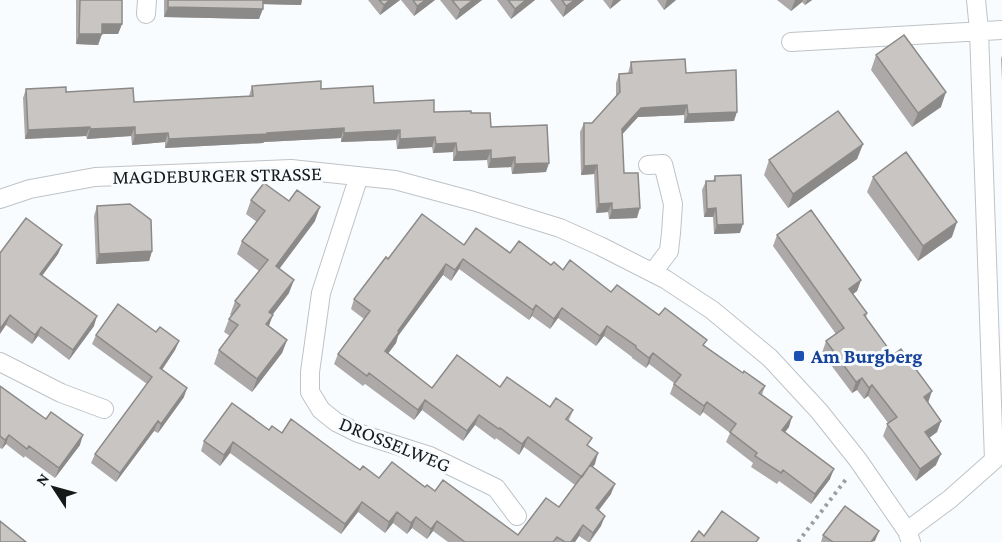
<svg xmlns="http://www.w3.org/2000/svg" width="1002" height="542" font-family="'Crimson Pro',serif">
  <rect width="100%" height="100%" fill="#f9fcff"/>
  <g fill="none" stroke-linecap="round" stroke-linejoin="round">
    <g stroke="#bfc3c5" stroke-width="20">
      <path id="street" d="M146,14L147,0
        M791,42L1002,30
        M648,165L663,164L673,204L671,233L669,251L653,272
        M359,176L321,293L310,372V392L321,410L336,422L358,433L430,456L496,488L517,516
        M0,199L30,189L95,177L291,169L395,180L473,201L560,228L600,246L665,279L712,310L770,358L819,411L858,460L907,531L911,542
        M0,362L61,393L104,409
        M907,531L950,499L994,460L979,30L976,0"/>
    </g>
    <path stroke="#9b9ea0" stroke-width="4" stroke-dasharray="3 4.5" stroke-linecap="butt" d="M798,542L847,478"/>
    <use href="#street" stroke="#fff" stroke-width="18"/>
  </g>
  <path fill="#aca9a8" d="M76,0H122V24L118,34H102L98,45L76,44Z
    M164,0H302L301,5L263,4L259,19L164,17Z
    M368,0H400L380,15Z
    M401,0H435L414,16Z
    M440,0H482L456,20Z
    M497,0H535L511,19Z
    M550,0H584L563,17Z
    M603,0H621L610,9Z
    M657,0H676L664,10Z
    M777,0H812L805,5L802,2L791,11Z
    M876,55L941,107L912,127L871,70Z
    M1002,55V81L1001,59Z
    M631,62L686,73L734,121L684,123V115L638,117L622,134L624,173L637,218L609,219L608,212L596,213L594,174L581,175L580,132L584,123H592L616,96V83L619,74L628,73Z
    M252,86L321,89L374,103L434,112L471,113L491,127L546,172L512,174L511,167L488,168L487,160L453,161V152L433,153L432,147L397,149L396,140L341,142V138L264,142L263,143L165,148V142L132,145L131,136L87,139L86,136L25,139L23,98L26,89L66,92L134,102L249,96Z
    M863,144L857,159L788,208L764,175L769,160Z
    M715,176L740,233L714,234L713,217H704L702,190L706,181H713Z
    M873,177L952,237L918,261L867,192Z
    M251,200L315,221L279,269L289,293L272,315L269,326L287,340L282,353L252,392L214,364L219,350L230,336L224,332L229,319L232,316L230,315L235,301L259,271L237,254L242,241L257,222L246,214Z
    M97,206L152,251L149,261L96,264L94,216Z
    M777,235L861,280L857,291L853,294L867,313L866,318L941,421L937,432L929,438L936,465L916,481L883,436L888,423L868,396L864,399L857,390L852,393L822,353L826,341L836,334L773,246Z
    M62,245L58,254L42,276L94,326L69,360L38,336L32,344L6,325L0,253Z
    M464,245L510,253L551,265L611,292L659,315L705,346L743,373L765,386L762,395L789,427L785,432L830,479L811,504L779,481L777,484L751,467L753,463L726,442L730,433L703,412L700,416L670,394L674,383L649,364L646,368L632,358V357L604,336L596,346L558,318L550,329L532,316L529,320L459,269L451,281L443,275L398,336L396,343L388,353L432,388L500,387L550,407L573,410L569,420L589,447L595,464L592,467L611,494L599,510L601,526L590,542H588L579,536L575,542H448L433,531L427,539L412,528L407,534L393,523L385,533L358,512L341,534L230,453L220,466L201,451L204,441L269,430L282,433L379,478L425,487L435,491L518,535L559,507L575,485L524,447L519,455L496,438L495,440L475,425L463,441L422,410L414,420L365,384L363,386L334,364L338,354L364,319L351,309L354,299L388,259Z
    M156,332L179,341L175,350L162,370L184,397L158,433L154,431L116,482L91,463L95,454L147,384L92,344L96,335Z
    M0,386L80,445L55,478L25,456L24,458L6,444L2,449L0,448Z
    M823,535L874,542H821Z"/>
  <path fill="#8c8a88" d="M261,0H302L301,5L259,4Z
    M390,0H400L380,15L384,5Z
    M426,0H435L414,16L417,6Z
    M473,0H482L456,20L460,10Z
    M526,0H535L511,19L515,9Z
    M575,0H584L563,17L566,6Z
    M613,0H621L610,9Z
    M667,0H676L664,10Z
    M795,0H803L802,2L791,11Z
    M807,0H812L805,5Z
    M168,7L263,9L259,19L164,17Z
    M102,24H122L118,34H98Z
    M79,34H102L98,45L76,44Z
    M946,92L941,107L912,127L918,113Z
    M687,105L684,115L638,117L619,138L622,129L641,108Z
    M737,112L734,121L684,123L688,114Z
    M90,127L86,136L25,139L28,130Z
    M135,127L131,136L87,139L90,129Z
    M344,128L341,138L264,142L263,143L165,148L169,139Z
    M400,130L396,140L341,142L344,133Z
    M168,133L165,142L132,145L135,135Z
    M435,137L432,147L397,149L400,139Z
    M456,143L453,152L433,153L436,144Z
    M863,144L857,159L788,208L793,194Z
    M491,150L487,160L453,161L457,152Z
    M515,157L511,167L488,168L491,159Z
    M549,163L546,172L512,174L515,164Z
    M597,165L594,174L581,175L584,166Z
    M612,203L608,212L596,213L599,204Z
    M320,207L315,221L271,280L276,266Z
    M640,208L637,218L609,219L612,210Z
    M716,208L713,217H704L707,209Z
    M957,222L952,237L918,261L923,246Z
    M743,224L740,233L714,234L717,225Z
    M62,245L58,254L36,284L40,274Z
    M152,251L149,261L96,264L99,254Z
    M463,259L459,269L451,281L455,270Z
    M446,264L443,275L398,336L396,343L382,362L385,351L398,331Z
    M294,280L289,293L264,326L269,312Z
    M861,280L857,291L845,300L849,289Z
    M536,305L532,316L529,320L533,310Z
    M562,308L558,318L550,329L554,319Z
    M10,315L6,325L0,334V329Z
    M273,315L268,328L266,324Z
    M97,316L94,326L69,360L73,350Z
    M607,326L604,336L596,346L600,336Z
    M41,327L38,336L32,344L35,335Z
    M287,340L282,353L252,392L257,379Z
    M179,341L175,350L157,377L160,368Z
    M653,353L649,364L646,368L649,358Z
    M862,378L857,390L852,393L856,382Z
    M872,385L868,396L864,399L869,388Z
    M187,388L184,397L158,433L161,424Z
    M932,391L928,403L924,397Z
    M425,400L422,410L414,420L418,410Z
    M707,402L703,412L700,416L704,406Z
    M479,415L475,425L463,441L467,431Z
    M792,417L789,427L778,441L782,430Z
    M158,421L154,431L116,482L120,473Z
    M941,421L937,432L921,444L925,432Z
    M9,435L6,444L2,449L5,440Z
    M83,435L80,445L55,478L59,468Z
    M528,437L524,447L519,455L522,444Z
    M233,442L230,453L220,466L224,455Z
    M598,453L595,464L578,487L582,477Z
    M941,454L936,465L916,481L920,469Z
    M834,469L830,479L811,504L815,494Z
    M615,484L611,494L592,519L596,508Z
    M362,502L358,512L341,534L345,524Z
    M397,512L393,523L385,533L389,522Z
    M605,516L601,526L589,542L593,533Z
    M416,517L412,528L407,534L411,523Z
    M437,521L433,531L427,539L431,529Z
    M583,525L579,536L575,542H571Z
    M879,531L875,541L871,542Z"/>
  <path fill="#c8c5c3" stroke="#8c8a88" stroke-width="1.5" d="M80,0H122V24H102V34H79Z
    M168,0H263V9L168,7Z
    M379,0H390L384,5Z
    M413,0H426L417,6Z
    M452,0H473L460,10Z
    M508,0H526L515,9Z
    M562,0H575L566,6Z
    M904,35L946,92L918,113L876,55Z
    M685,59L686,73L736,70L737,112L688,114L687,105L641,108L622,129L624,173H638L640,208L612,210V203L599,204L597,165L584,166V123H592L620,92L619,74L632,73L631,62Z
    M321,81V89L373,86L374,103L434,100V112L471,111V113H490L491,127L547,125L549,163L515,164V157L491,159V150L457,152L456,143L436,144L435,137L400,139V130L344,133V128L267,133V134L169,139L168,133L135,135V127L90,129V127L28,130L26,89L66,87V92L133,88L134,102L253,96L252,86Z
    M838,111L863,144L793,194L769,160Z
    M906,152L957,222L923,246L873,177Z
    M741,175L743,224L717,225L716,208L707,209L706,181H715V176Z
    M264,183L289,201L297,190L320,207L276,266L294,280L269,312L273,315L266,324L287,340L257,379L219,350L238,325L229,319L240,305L235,301L268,260L242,241L265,211L251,200Z
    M130,204L151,220L152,251L99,254L97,206Z
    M811,210L861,280L849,289L867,313L864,315L893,355L901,349L932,391L924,397L941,421L925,432L941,454L920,469L887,424L897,417L872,385L869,388L862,378L856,382L826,341L844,328L777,235Z
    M422,214L464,245L476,228L510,253L519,241L551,265L554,262L563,270L570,260L611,292L617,285L659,315L665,308L707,340L703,345L743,373L744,371L765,386L759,393L792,417L782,430L834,469L815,494L783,470L781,473L755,456L757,453L730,432L736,424L707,402L704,406L674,384L681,375L653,353L649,358L636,348V346L607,326L600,336L562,308L554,319L536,305L533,310L463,259L455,270L446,264L398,331L399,332L385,351L432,388L457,355L500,387L507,377L550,407L556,398L573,410L566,419L592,438L587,445L598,453L582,477L528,437L522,444L500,428L499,429L479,415L467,431L425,400L418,410L369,373L367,376L338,354L370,311L354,299L386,257L388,259Z
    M26,218L62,245L40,274L97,316L73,350L41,327L35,335L10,315L0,329V253Z
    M118,304L156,332L160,327L179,341L160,368L187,388L161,424L158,421L120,473L95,454L152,377L96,335Z
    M0,386L46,419L51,412L83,435L59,468L29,446L27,449L9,435L5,440L0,436Z
    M232,403L269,430L272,426L282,433L291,419L360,470L363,466L379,478L392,462L425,487L427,485L435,491L443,480L518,535L546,498L559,507L590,465L615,484L596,508L605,516L593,533L583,525L571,542H565L557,537L553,542H465L437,521L431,529L416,517L411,523L397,512L389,522L362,502L345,524L233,442L224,455L204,441Z
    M845,506L879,531L871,542H833L823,535Z
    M722,511L759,538L756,542H691L699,531L704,536Z
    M0,521L26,542H0Z"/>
  <rect fill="#1a4fb4" stroke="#f9fcff" stroke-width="2" x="793" y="350" width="12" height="12" rx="3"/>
  <g text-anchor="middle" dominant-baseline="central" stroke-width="6" stroke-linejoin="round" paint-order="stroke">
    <g font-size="20" fill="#171919" stroke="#f9fcff">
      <text transform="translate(217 175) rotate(-1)">MAGDEBURGER STRASSE</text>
      <text transform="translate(395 444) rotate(22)">DROSSELWEG</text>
    </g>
    <g font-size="20" font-weight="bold" fill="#164399" stroke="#f9fcff" text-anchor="start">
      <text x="811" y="356">Am Burgberg</text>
    </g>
  </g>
  <g transform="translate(54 488) rotate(306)" stroke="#f9fcff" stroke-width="4.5" paint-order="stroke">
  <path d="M0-4.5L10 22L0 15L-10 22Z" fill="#171919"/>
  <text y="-9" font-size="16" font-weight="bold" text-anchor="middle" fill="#171919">N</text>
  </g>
</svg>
